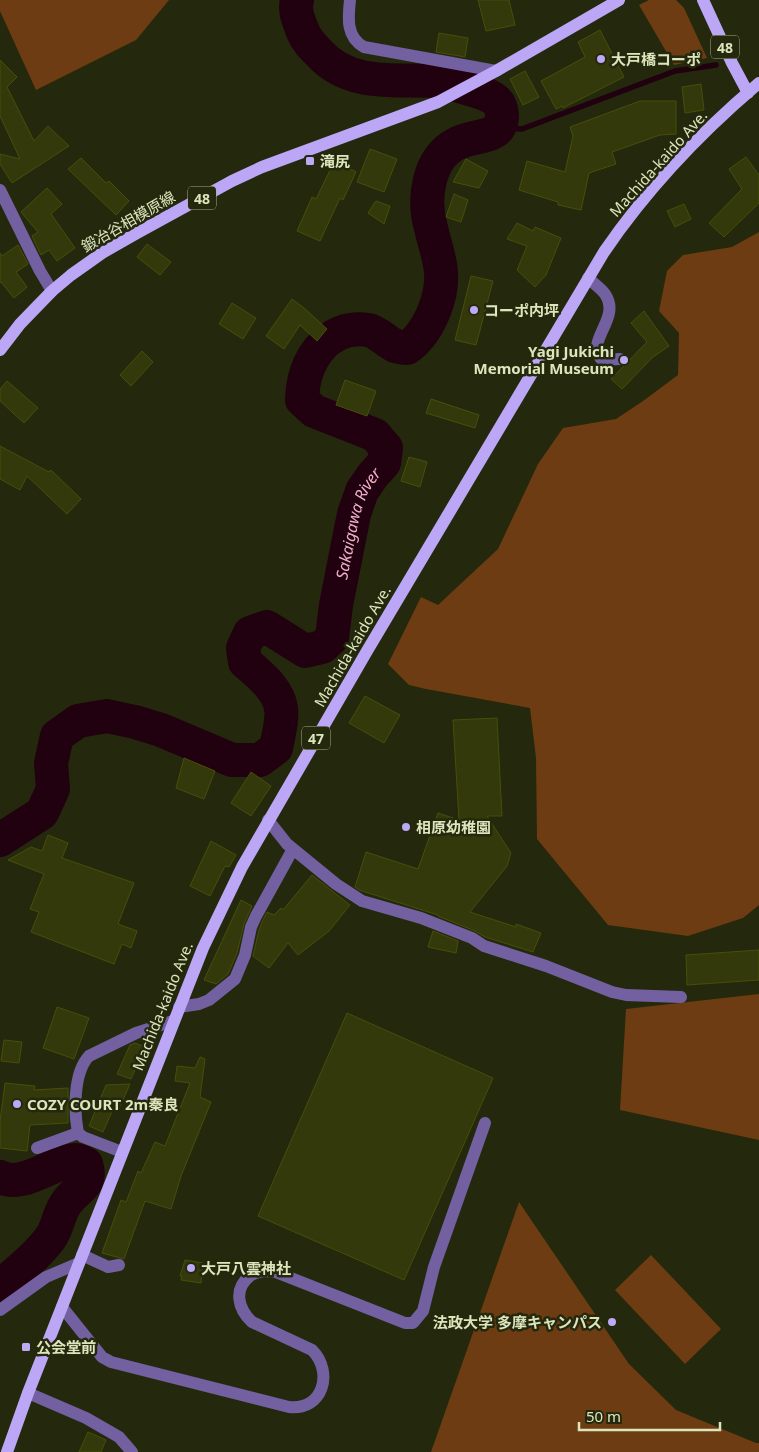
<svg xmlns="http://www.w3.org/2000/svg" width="759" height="1452" font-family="'Noto Sans','Noto Sans JP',sans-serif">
  <rect width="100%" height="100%" fill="#24280d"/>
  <path fill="#6e3c12" d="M0,0H169L136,40L36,90L0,11Z
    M649,0H676L684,8L707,58L674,65L639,5Z
    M759,232V905L743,918L688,936L608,925L537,839L536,758L530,708L426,689L409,685L388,664L421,597L438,605L498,549L538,464L563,428L616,419L643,401L678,375L679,333L659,311L667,271L683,255L732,247Z
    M759,994V1140L620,1110L626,1009Z
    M519,1202L629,1364L676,1410L756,1443H759V1452H431Z
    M651,1255L721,1329L685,1364L615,1290Z"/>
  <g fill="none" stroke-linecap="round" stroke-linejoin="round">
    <path stroke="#21000f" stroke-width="5.5" d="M501,125L508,128L522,129L675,71L716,65"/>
    <g stroke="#21000f" stroke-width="34">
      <path id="s1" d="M0,840L42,813L53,789L51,763L57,736L78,721L107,716L135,722L161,730L232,760H260L276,748C278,736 283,721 281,708C278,689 259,674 245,662L243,648L250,633L267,627L305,651L322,647L332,638L336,605L354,514L362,491L373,475L384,463L386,448L375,435L314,411L302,400C303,362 326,324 368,330C378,332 387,342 395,346C399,347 403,348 407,348C428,334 443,298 441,272C440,258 434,242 431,228C423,201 427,159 456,144C467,138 480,138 492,133C503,128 504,114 499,104C494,96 482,93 473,90C461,87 448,81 436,81C396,79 349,87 319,53C312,46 307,41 303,32C299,21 294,12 297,0"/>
      <path d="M0,1177C23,1189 54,1161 75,1160C79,1160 83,1162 86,1164C93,1186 78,1187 67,1202C59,1212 58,1227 51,1237C40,1253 15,1274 0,1286"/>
    </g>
  </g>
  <path fill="#33390b" stroke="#474f09" d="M478,0H509L515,25L486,31Z
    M600,30L624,77L563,108L562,106L556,109L541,81L585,57L578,42Z
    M439,33L468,38L465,57L436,52Z
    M0,60L17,77L7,87L34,141L48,126L69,146L12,183L0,164V154L20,159L0,116Z
    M525,71L539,97L523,105L510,79Z
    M701,84L704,110L685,113L682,87Z
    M640,101H676V134L660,135L612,152L616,164L589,173L581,210L558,205V202L519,190L527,161L565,172L573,136L570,127Z
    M370,149L397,159L384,192L357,182Z
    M746,157L759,175V203L724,237L709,223L742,189L729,169Z
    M81,158L106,183L109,181L129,201L116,215L68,169Z
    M466,159L488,171L479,188L453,182Z
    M335,160L356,172L343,200L340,198L320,241L297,231L312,197L316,199Z
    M47,188L62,204L51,214L75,248L57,261L49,250L41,255L32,236L38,232L21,212Z
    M454,194L468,200L461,222L446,217Z
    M376,201L390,206L384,224L368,213Z
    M684,204L691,219L675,227L667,211Z
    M517,223L533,231L535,227L561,238L546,275L535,287L517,270L527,246L507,239Z
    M147,244L171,262L160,275L137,257Z
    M18,245L28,264L16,272L27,287L14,298L1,282L0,283V253L2,256Z
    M471,276L493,281L476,345L455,340Z
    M292,299L304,308L327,329L317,341L300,325L284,349L266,336Z
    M232,303L256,318L243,339L219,324Z
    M644,311L669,346L653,357L622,389L611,379L647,342L631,323Z
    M142,351L153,362L131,386L120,375Z
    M345,380L376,391L367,416L336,405Z
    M7,381L38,408L24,423L0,401V389Z
    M431,399L479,415L475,428L426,413Z
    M0,446L49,472L51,470L81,499L67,514L27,476L20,490L0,479Z
    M409,457L427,462L420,487L401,481Z
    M365,696L400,715L384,743L349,723Z
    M497,718L502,816H487L511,853L507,866L470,912L516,927V924L541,933L533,952L485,937L475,931L438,916V915L359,890L355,887L366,852L418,869L438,813L459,820L453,720Z
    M184,758L215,771L204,799L176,788Z
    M251,772L271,786L251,816L231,803Z
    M48,835L68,843L62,858L134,883L118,924L137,931L131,948L122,944L114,964L31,932L39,912L30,909L44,874L8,860L31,847L42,851Z
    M211,841L236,855L229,867L225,866L210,896L190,886Z
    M312,875L350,905L329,931L298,955L288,943L269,968L253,956L259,930L263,920L267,912L274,915L281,908L283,910Z
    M241,900L252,906L244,924L237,953L228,974L216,984L204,980Z
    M433,931L458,941L456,953L428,947Z
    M759,950V980L687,985L686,955Z
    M57,1007L89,1018L74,1059L43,1048Z
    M347,1013L493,1078L404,1280L258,1216Z
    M4,1040L22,1042L19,1063L1,1061Z
    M135,1043L145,1047L131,1079L117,1074L130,1045Z
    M200,1057L205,1059L200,1097L211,1102L181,1176L171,1209L145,1201L124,1259L102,1253L121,1200L126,1202L138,1171L141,1173L155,1142L165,1146L190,1083L175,1081L177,1066L195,1068Z
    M5,1083L35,1086L34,1090L68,1088V1123L30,1125L27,1151L0,1148V1121Z
    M130,1084L119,1109L114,1107L103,1132L89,1126L106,1085Z
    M185,1260L203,1263L201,1283L181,1280L182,1276H180Z
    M88,1432L106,1440L101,1452H79Z"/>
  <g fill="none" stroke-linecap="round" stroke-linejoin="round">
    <path stroke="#7360a1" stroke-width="12" d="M350,0C348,18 346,37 364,47L496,71
      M0,190L40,271L52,291
      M588,278C593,283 601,288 605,294C622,319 584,340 602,360L620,359
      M268,820L287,844L336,884L362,901L421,918L472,938L484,946L546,966L612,992L626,995L681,997
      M179,1007L199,1004L209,1000L235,979L245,955L251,927L256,916L293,849
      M37,1148L78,1133
      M122,1152L83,1137L78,1133C74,1112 73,1073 89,1056L136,1033L173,1021
      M82,1255L108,1267L119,1265
      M62,1307L102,1357L111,1362L289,1407C323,1411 334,1372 312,1350L252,1322C238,1309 233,1289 250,1276C256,1271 266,1271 273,1271L405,1323H413L423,1311L434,1267L485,1123
      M0,1310L46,1277L79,1263
      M28,1393L86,1418L119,1437L132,1452"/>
    <path stroke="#bca7f7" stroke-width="12" d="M703,0L732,63L748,93
      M0,350L20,324L52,291L71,275L102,253L137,233L232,181L262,167L438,102L496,71L619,0
      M7,1452L28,1393L203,948L242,867L367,651L604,252C647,189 701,132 759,83"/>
  </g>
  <g fill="#bda9f5" stroke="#24280d" stroke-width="2">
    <circle cx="601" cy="59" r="5"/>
    <rect x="305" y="156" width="10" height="10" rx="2.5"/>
    <circle cx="474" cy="310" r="5"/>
    <circle cx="624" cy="360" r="5"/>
    <circle cx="406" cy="827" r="5"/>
    <circle cx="17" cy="1104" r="5"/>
    <circle cx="191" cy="1268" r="5"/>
    <circle cx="612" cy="1322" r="5"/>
    <rect x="21" y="1342" width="10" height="10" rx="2.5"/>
  </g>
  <g text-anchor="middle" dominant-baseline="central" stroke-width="5" stroke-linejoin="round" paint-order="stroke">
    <g fill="#24280d" stroke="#a6ac88" stroke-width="1">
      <rect x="711" y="35.5" width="28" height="23" rx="4"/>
      <rect x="188" y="186.5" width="28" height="23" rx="4"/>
      <rect x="302" y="726.5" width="28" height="23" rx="4"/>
    </g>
    <g font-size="14" font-weight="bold" fill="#dde5bc">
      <text x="725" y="47">48</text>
      <text x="202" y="198">48</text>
      <text x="316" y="738">47</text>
    </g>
    <g font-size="15" font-weight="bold" fill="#dde5bc" stroke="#24280d" text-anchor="start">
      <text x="611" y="59">大戸橋コーポ</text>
      <text x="320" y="161">滝尻</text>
      <text x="484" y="310">コーポ内坪</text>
      <text x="614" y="351" text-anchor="end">Yagi Jukichi<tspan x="614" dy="17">Memorial Museum</tspan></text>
      <text x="416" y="827">相原幼稚園</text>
      <text x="27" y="1104">COZY COURT 2m秦良</text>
      <text x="201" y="1268">大戸八雲神社</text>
      <text x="602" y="1322" text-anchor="end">法政大学 多摩キャンパス</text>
      <text x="36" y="1347">公会堂前</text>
    </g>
    <g font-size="15" fill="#dde5bc" stroke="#24280d">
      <text transform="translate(658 163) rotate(-48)">Machida-kaido Ave.</text>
      <text transform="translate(128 221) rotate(-30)">鍛冶谷相模原線</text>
      <text transform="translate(352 646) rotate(-60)">Machida-kaido Ave.</text>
      <text transform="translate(162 1006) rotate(-68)">Machida-kaido Ave.</text>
    </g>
    <g font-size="16" font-style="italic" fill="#efb0c6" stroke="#24280d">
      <text stroke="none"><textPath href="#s1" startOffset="709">Sakaigawa River</textPath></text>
    </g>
  </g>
  <path d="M579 1422v8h141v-8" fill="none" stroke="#dde5bc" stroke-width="2.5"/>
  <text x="586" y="1422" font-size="15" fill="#dde5bc" stroke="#24280d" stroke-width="4" paint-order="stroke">50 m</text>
</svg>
